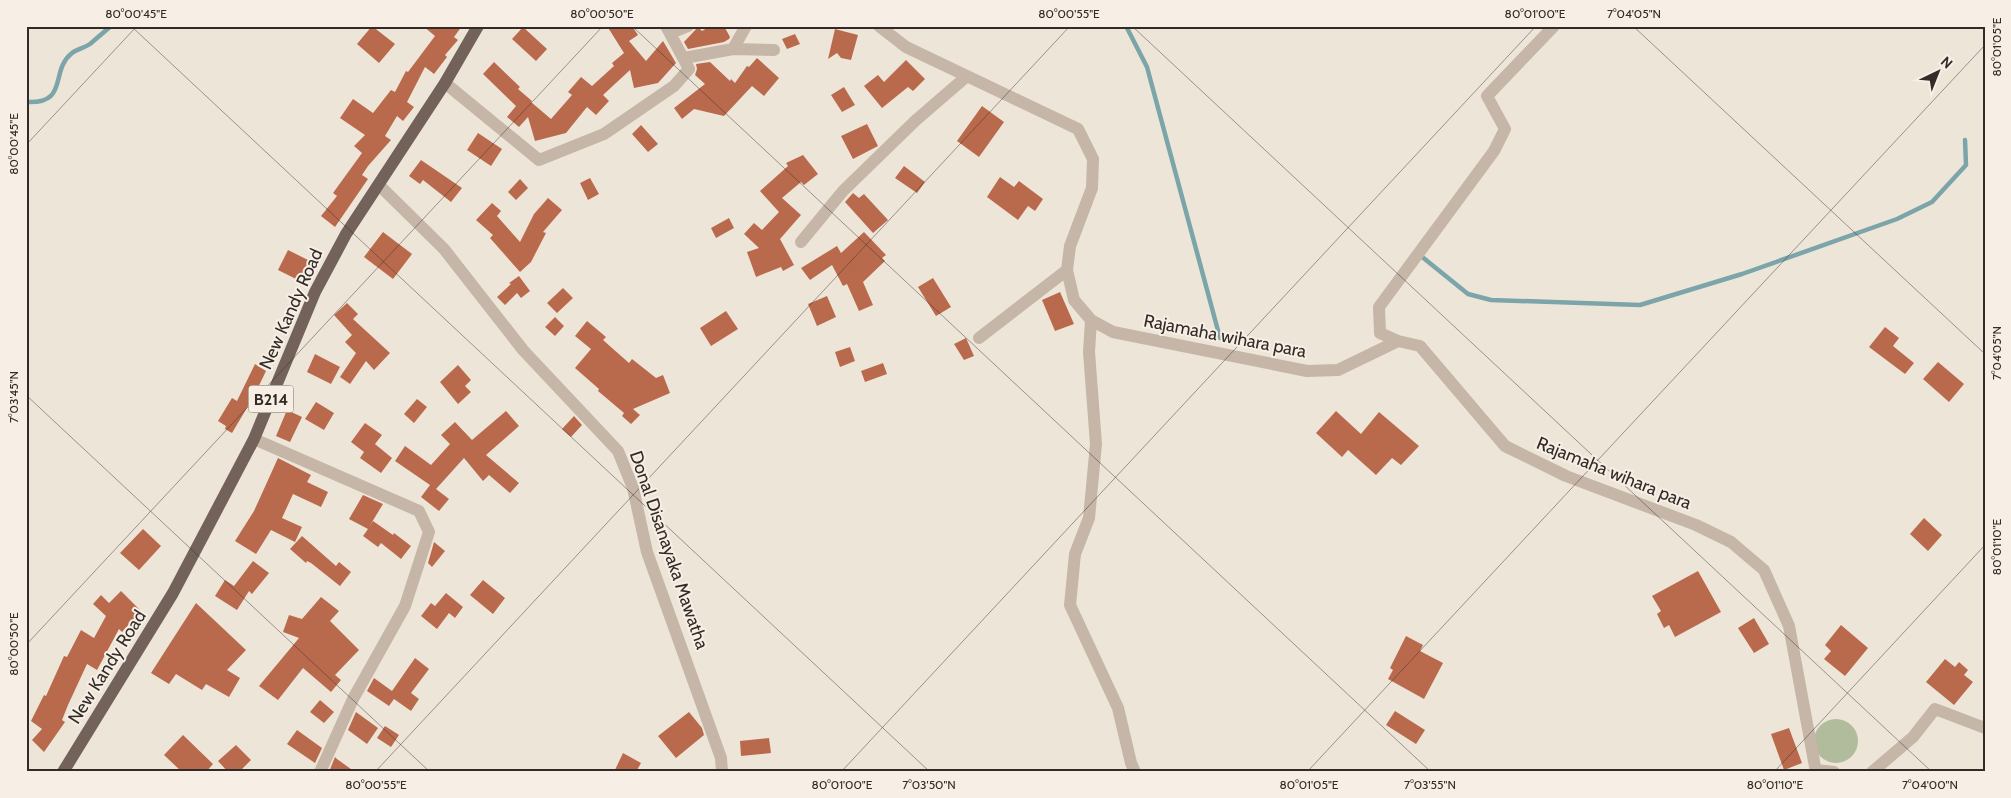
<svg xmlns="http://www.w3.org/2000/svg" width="2011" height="798" font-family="Cabin,sans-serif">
  <rect width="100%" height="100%" fill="#eee5d9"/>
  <path fill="#b0bc9b" d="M1814 741a22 22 0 1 1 44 0a22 22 0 1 1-44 0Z"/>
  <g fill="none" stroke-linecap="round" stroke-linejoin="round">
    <path stroke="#7ba5a9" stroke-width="4.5" d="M1126,26L1147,67L1220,338
      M26,102C70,104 49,71 72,53C77,49 84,48 90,44C97,38 104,32 111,26
      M1421,256L1468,294L1491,300L1640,305L1742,274L1897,219L1932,202L1966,165L1965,140"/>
  </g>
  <path fill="#ba6a4c" d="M372,26L395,44L379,63L357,44Z
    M423,26H462L454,37L458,40L445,55L447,57L434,74L425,67L407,102L414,107L403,121L397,116L385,136L391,140L368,166L362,175L368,179L335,227L321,216L337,196L333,193L362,153L354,146L365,135L340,118L353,99L373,113L391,90L395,92L406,71L408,72L435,36Z
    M607,26H632L638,35L629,41L646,61L663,41L676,63L658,83L634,88L630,70L603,95L609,101L596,115L587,107L566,133L535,141L528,117L519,127L507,117L516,106L483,74L494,62L520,87L518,89L532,101L531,102L551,119L572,95L568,92L581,77L592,86L614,66L612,63L624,53Z
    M710,26H724L730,37L729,39L724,42L688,49L684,42L698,27L702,31Z
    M523,27L547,49L536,61L512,39Z
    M835,29L858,35L851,60L841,58L837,53L828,59Z
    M795,34L800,44L787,49L782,39Z
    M757,58L779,78L764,96L752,86L724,116L694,109L682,119L674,108L705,84L695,75L697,69L696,64L710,62L730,81L731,79L735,83L747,66L749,67Z
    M906,60L925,79L913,91L908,87L882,108L864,86L878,75L884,82Z
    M844,87L855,105L842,112L831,95Z
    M982,106L1004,122L979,157L957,141Z
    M867,124L878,146L853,159L841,136Z
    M641,125L658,144L648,152L632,134Z
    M478,133L502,149L491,166L467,150Z
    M803,155L818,174L804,185L801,182L782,198L801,215L780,239L794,265L783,271L781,267L756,277L747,252L759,248L744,234L754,223L762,230L779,212L760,191L788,166L786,163Z
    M421,160L462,188L451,202L423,180L420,184L409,176Z
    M904,166L925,182L917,193L895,178Z
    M1000,177L1014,187L1019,181L1043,199L1035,211L1028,206L1018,220L987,197Z
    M590,178L599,194L588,200L580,183Z
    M520,179L528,188L516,200L508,192Z
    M853,193L859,198L864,194L888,220L873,233L845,202Z
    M548,198L562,210L543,232L546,233L531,262L520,272L490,238L493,235L476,220L492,203L501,211L497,216L520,242L534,214Z
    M729,218L734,228L716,238L711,228Z
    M383,232L412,254L393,279L364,257Z
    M864,232L886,255L882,258L885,261L863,282L873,305L859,311L847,284L843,286L832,265L810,280L801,268L837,246L841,253Z
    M288,250L310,261L300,281L278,270Z
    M519,276L530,291L521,298L517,293L505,305L497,297L511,284L509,283Z
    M933,278L951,307L936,316L918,287Z
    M563,288L573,298L557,313L547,303Z
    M1060,292L1074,324L1055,331L1042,300Z
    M827,296L836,317L817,326L808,304Z
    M347,303L358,314L353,319L390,353L374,370L366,361L350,384L340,377L356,353L345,342L352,335L334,315Z
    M726,311L738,329L711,346L700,328Z
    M555,317L564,326L555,336L545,327Z
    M587,321L606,337L603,340L629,363L632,359L656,378L663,375L670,393L633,409L640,415L631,424L622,416L624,413L598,391L599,389L575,368L591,349L575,336Z
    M1885,327L1899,338L1893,346L1914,363L1905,374L1869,347Z
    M966,338L974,356L964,360L954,344Z
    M850,347L855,361L840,367L835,352Z
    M315,354L340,367L331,384L307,372Z
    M1938,362L1964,384L1949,402L1923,379Z
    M883,363L887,374L865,382L861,371Z
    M255,364L266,371L254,396L232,433L225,429L226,426L218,421L232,398L237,401Z
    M458,365L471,380L465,386L471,392L458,404L440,382Z
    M417,399L427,407L414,423L404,414Z
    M316,402L334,413L324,430L305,419Z
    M287,410L302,417L290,442L276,436Z
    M506,411L519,426L486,455L519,483L510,493L489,475L483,481L464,458L436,489L449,499L439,511L421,497L430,485L395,461L405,446L431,465L450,444L441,435L455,422L472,440Z
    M1336,411L1361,434L1379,412L1419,446L1401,465L1392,458L1376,475L1348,450L1342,457L1316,433Z
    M574,416L582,425L571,437L562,429Z
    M365,423L382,435L375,444L392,458L381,473L360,458L364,452L351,442Z
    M278,458L311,475L307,482L328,492L321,507L293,494L282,518L302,527L295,542L271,530L256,554L235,541L254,511Z
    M363,495L383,504L369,527L373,521L393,535L394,533L411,546L401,559L381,543L378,547L363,536L368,529L349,519Z
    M1924,518L1942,535L1928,551L1910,534Z
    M143,529L161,546L139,570L120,553Z
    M302,536L336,566L339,562L351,572L340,586L311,563L307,561L306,563L290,549Z
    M434,542L445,551L432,567L428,563Z
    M253,561L269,573L252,594L249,591L237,610L215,596L225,580L234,586Z
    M1698,571L1721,612L1675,637L1669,625L1664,628L1657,614L1661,611L1652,596Z
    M483,580L505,598L493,614L470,595Z
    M121,591L141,611L122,632L119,629L97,670L87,664L68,705L62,720L65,722L44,752L32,740L42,729L31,721L44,695L46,696L64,656L67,657L81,630L94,638L106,616L93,604L101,595L109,603Z
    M446,593L463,607L455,618L449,613L437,629L421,616L431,603L435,606Z
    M321,597L339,611L330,621L359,650L335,675L341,680L331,692L303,668L278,700L259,686L299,638L283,632L289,615L302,619Z
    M196,603L246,650L227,670L240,678L229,697L206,684L202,690L176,674L169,684L151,673Z
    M1754,618L1769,644L1754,653L1738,628Z
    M1841,625L1868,648L1845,676L1824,659L1831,651L1825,645Z
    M1406,636L1423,645L1420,651L1443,663L1424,699L1388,679L1393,670L1390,668Z
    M415,658L429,669L411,693L419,699L411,711L394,699L389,706L367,691L374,678L392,691Z
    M1945,659L1955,667L1959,662L1968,670L1964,675L1973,682L1954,705L1926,682Z
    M320,700L334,712L324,723L310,712Z
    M1395,711L1425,730L1416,744L1386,725Z
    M356,712L378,728L367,744L348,730Z
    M689,712L702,728L704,735L676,758L658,736Z
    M385,726L399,735L391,747L377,738Z
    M1789,728L1802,763L1784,770L1771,734Z
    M297,730L322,748L315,763L287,744Z
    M183,735L213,764L206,772H182L164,755Z
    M769,738L771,753L741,756L740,741Z
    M236,745L251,760L239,772H228L218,761Z
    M623,753L641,763L636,772H614Z
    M335,757L337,759L355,772H329Z"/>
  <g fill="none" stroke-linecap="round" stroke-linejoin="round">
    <path stroke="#c5b6a7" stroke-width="12" d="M879,26L906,47L1078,129L1093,159L1092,188L1070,246L1067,270L1074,300L1091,320L1113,332L1307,371L1338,370L1398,341L1420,346L1505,446L1566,476L1696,525L1731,542L1764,570L1789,626L1816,772
      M671,33L688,26
      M733,49L746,26
      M684,58L733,49L774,50
      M445,83L539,160L604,134L674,86L689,69L666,26
      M379,185L444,249L523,350L618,451L633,488L647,552L721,758L722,772
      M801,242L843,191L915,121L967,76
      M1091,320L1089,352L1096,444L1089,518L1075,554L1070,605L1118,708L1131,763L1135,772
      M979,338L1067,270
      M1398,341L1380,333L1379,307L1494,151L1505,129L1487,96L1554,26
      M254,439L419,511L429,532L405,606L353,699L320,772
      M1816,770L1834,772
      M1872,772L1913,737L1935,709L1985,728"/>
    <path stroke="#736259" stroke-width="12" d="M63,772L173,593L254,439L315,292L346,234L445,83L478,26"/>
  </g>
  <path fill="none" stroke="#322b27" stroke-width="1" stroke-opacity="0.45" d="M131,26L930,772M632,26L1431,772M1132,26L1932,772M1633,26L1985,354M26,145L137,26M26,395L430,772M26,645L603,26M375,772L1070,26M841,772L1536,26M1307,772L1985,45M1774,772L1985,545"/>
  <g text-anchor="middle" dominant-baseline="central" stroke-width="4" stroke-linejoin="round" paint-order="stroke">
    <rect fill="#f7efe5" stroke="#6d6660" stroke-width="1" x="248.5" y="385.5" width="45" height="27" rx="4"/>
    <g font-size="16" font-weight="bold" fill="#322b27">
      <text x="271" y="399">B214</text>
    </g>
    <g font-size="18" fill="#322b27" stroke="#f7efe5">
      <text transform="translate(291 309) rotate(-66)">New Kandy Road</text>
      <text transform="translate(1225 336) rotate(11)">Rajamaha wihara para</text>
      <text transform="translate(1614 473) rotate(22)">Rajamaha wihara para</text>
      <text transform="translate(669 550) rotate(71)">Donal Disanayaka Mawatha</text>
      <text transform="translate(107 667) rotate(-58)">New Kandy Road</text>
    </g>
  </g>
  <rect width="2011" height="798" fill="none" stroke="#f7efe5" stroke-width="55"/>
  <g transform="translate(1938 72) rotate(43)" stroke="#f7efe5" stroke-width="4" paint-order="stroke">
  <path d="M0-4L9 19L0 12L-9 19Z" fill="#322b27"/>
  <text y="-8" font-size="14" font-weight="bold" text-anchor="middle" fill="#322b27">N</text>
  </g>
  <rect x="28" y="28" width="1956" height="742" fill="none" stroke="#322b27" stroke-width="2"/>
  <g font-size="12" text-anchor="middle" fill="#322b27">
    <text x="136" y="18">80°00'45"E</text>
    <text x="602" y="18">80°00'50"E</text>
    <text x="1069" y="18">80°00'55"E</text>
    <text x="1535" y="18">80°01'00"E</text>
    <text x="1634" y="18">7°04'05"N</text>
    <text transform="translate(1997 47) rotate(-90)" y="4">80°01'05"E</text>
    <text transform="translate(14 144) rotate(-90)" y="4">80°00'45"E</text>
    <text transform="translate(1997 353) rotate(-90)" y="4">7°04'05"N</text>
    <text transform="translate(14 397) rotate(-90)" y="4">7°03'45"N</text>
    <text transform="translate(1997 547) rotate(-90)" y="4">80°01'10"E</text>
    <text transform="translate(14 644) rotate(-90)" y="4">80°00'50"E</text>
    <text x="376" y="789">80°00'55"E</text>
    <text x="842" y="789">80°01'00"E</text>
    <text x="929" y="789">7°03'50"N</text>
    <text x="1309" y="789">80°01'05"E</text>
    <text x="1430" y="789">7°03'55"N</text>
    <text x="1775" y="789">80°01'10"E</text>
    <text x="1930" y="789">7°04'00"N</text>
  </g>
</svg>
